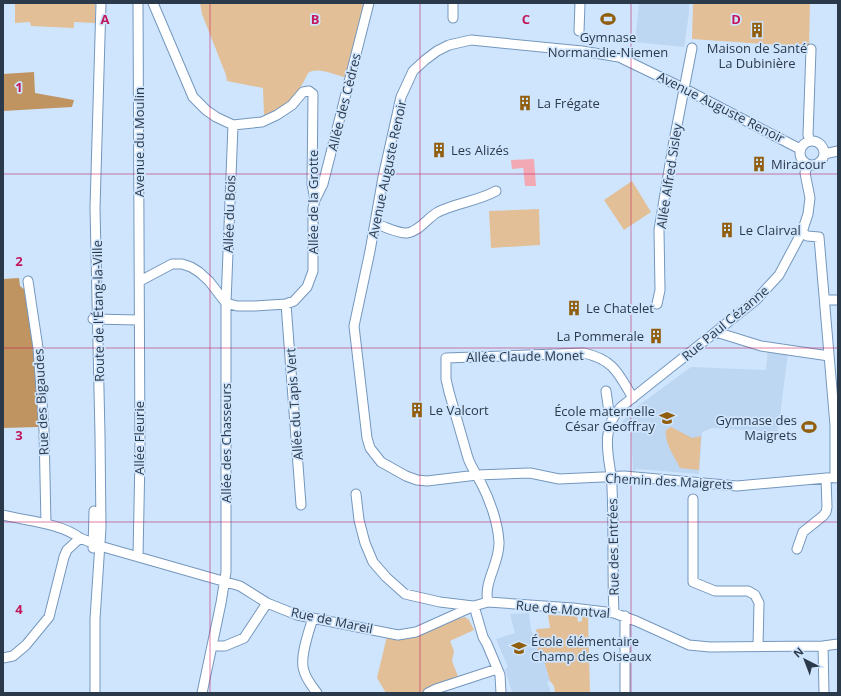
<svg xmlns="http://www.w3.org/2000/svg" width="841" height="696" font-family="'Open Sans',sans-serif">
  <rect width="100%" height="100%" fill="#cfe5fe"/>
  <path fill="#bdd6f1" d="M639,3H689V13L684,47L635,42Z
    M768,349L788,353L778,432L712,428L702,432L699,474L636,469L633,472L631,429L618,430L623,421L630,412L691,367L766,370Z
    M529,613L531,630L534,636L540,657H543L550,681L547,682L551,693H514L513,691L512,692L505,669L508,667L496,639L515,633L510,614Z"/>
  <path fill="#e2bf96" d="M15,3H95V23L74,22V28L31,26L30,22L15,23Z
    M200,3H364L345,77C335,75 317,66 308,73C299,94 285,108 264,116L263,88L227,81L226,75L202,14Z
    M693,3H810L809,47L692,39Z
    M632,181L651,212L624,230L604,200Z
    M539,209L540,245L491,248L489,211Z
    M671,427L692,438L701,436L699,470L680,468C675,457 664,443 666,430Z
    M548,615L577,616L578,622L582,621V616H588L590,693H555L554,686L550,681L543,657L540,658L534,636L537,629L550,628Z
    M465,617L469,620L474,630L450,641L454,651L452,661L459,679L423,693H386L377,678L387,636Z"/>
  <path fill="#bf9460" d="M34,72L35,93L74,100L72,107L3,111V74Z
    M19,278L20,286L29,293L38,350L40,420L38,427L3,428V279Z"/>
  <path fill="#f2a9b3" d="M534,159L536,186H525L523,165V168L512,169L511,160Z"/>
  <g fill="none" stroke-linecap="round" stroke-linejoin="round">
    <g stroke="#7497bd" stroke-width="11">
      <path id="minor" d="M453,3V18
        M579,31L580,3
        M800 153a12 12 0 1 1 24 0a12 12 0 1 1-24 0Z
        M810,141L808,135L811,49
        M800,149L683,88L619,57L582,51L471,40L449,45L437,51L425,60L413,71L401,97L383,177L370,251L354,326L367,438L370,448L381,462L406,476L417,480L427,481L477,475L530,473L559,479L624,476L737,486L838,477
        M824,154L838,151
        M315,200L323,184L369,3
        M375,224C384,226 399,234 407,233C420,231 427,218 438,212C456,203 478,201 496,191
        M802,232L807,236L819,237L835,425V478
        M28,281L38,348L44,430L46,524
        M140,281L172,264H182L191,267L199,272L209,281L226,303L237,306H255L286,304L294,301L307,287L313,271V208L315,200L312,184L313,94L309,91L303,92L292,105L277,115L262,122L233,125L216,117L206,110L193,97L153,3
        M825,300H838
        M286,304L301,505
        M657,304L660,290L659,230L673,146L692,48
        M93,319L138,320
        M716,332L761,346L829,356
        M606,391L609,412L614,415
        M356,494L359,520L365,543L373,562L386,577L405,594L440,602L473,606
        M693,499V582L715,591H748L755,595L759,603L758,646
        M3,515C27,521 60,523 80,538
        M93,548L94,511
        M797,549L803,532L823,516L826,512L827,507L826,478
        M138,556L140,457L138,3
        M488,602C483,582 500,563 499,542C498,523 490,500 481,483C477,475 471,467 468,458L449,392L446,379V358L584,353C614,360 618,373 633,398
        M474,606L483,637L487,644L500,675L501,693
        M614,613C612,571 614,530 612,488C612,470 605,452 608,434C609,423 614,415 621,407L756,300L779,275L802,232L808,214L810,198L805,173L808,164
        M625,616V693
        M313,618C309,631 299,658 304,671C306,679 312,686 317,693
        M212,646H225L244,638L267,603
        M823,646L824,693
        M3,658L13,656L26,645L49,617L64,557L67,550L80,538L100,546L240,586L267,603L297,615L398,635L416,632L474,606L488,602L573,608L614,613L636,621L689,645L710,647L823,646L838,644
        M95,693V619L101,528L100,435L95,208L101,3
        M202,693L221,603L226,572V303L233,125
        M428,693L436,689L497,669"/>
    </g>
    <use href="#minor" stroke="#fff" stroke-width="9"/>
  </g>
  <path fill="none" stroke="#c2185b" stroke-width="1" stroke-opacity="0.55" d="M210,3V693M420,3V693M631,3V693M3,174H838M3,348H838M3,522H838"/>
  <defs>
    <g id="stadium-bare" transform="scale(1.2)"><path d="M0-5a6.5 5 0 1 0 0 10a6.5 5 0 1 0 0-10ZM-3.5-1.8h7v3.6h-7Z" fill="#915e0e" stroke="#cfe5fe" stroke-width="2.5" paint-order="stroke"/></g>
    <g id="building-bare" transform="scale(1.2)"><path d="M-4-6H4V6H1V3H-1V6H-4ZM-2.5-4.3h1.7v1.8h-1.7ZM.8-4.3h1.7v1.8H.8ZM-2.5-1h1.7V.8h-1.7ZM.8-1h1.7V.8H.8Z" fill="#915e0e" stroke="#cfe5fe" stroke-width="2.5" paint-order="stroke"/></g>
    <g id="school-bare" transform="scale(1.2)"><path d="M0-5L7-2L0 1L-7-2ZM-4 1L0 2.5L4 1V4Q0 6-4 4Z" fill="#915e0e" stroke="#cfe5fe" stroke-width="2.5" paint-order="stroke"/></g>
  </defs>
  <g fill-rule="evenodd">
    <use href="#stadium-bare" x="608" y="19"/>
    <use href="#building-bare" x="757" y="30"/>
    <use href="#building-bare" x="525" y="103"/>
    <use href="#building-bare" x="439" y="150"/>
    <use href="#building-bare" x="759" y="164"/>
    <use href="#building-bare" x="727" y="230"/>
    <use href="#building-bare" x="574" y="308"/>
    <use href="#building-bare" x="656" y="336"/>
    <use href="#building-bare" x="417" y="410"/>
    <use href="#school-bare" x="667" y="418"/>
    <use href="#stadium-bare" x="809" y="427"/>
    <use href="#school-bare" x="519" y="648"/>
  </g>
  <g text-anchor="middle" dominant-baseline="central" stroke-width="3.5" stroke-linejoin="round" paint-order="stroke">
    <g font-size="13" fill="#2b3a4a" stroke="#cfe5fe" text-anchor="start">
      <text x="608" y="37" text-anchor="middle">Gymnase<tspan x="608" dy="15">Normandie-Niemen</tspan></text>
      <text x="757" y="48" text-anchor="middle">Maison de Santé<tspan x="757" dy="15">La Dubinière</tspan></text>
      <text x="537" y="103">La Frégate</text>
      <text x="451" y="150">Les Alizés</text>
      <text x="771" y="164">Miracour</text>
      <text x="739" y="230">Le Clairval</text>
      <text x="586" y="308">Le Chatelet</text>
      <text x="644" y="336" text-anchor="end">La Pommerale</text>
      <text x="429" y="410">Le Valcort</text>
      <text x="655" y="411" text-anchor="end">École maternelle<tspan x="655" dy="15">César Geoffray</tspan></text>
      <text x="797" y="420" text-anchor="end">Gymnase des<tspan x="797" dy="15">Maigrets</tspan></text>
      <text x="531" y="641">École élémentaire<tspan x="531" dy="15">Champ des Oiseaux</tspan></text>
    </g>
    <g font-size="13" fill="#2b3a4a" stroke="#cfe5fe">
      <text transform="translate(344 102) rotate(-76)">Allée des Cèdres</text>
      <text transform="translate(721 107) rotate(27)">Avenue Auguste Renoir</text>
      <text transform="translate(139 142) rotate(-90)">Avenue du Moulin</text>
      <text transform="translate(387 169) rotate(-78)">Avenue Auguste Renoir</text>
      <text transform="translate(669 176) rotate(-81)">Allée Alfred Sisley</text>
      <text transform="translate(313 202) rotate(-90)">Allée de la Grotte</text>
      <text transform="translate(229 214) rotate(-88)">Allée du Bois</text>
      <text transform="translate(98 311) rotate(-91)">Route de l'Étang-la-Ville</text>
      <text transform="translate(725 323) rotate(-40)">Rue Paul Cézanne</text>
      <text transform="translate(525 356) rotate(-1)">Allée Claude Monet</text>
      <text transform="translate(41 402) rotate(-93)">Rue des Bigaudes</text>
      <text transform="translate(294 404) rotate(-94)">Allée du Tapis Vert</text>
      <text transform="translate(139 438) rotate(-90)">Allée Fleurie</text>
      <text transform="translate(226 443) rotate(-90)">Allée des Chasseurs</text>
      <text transform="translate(669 481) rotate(3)">Chemin des Maigrets</text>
      <text transform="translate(613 547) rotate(-91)">Rue des Entrées</text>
      <text transform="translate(563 609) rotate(5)">Rue de Montval</text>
      <text transform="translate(332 620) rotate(12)">Rue de Mareil</text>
    </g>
  </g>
  <g font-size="13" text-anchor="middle" font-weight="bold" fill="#c2185b" stroke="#cfe5fe" stroke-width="3.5" stroke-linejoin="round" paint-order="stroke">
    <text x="105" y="24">A</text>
    <text x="315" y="24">B</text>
    <text x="526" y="24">C</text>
    <text x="736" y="24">D</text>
    <text x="19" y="92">1</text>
    <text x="19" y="266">2</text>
    <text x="19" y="440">3</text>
    <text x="19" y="614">4</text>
  </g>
  <rect width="841" height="696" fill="none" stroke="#2b3a4a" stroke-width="8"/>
  <g transform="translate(805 660) rotate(318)" stroke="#cfe5fe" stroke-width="3" paint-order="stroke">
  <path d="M0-3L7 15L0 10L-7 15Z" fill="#2b3a4a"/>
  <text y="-6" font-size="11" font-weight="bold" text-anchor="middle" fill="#2b3a4a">N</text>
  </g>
</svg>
